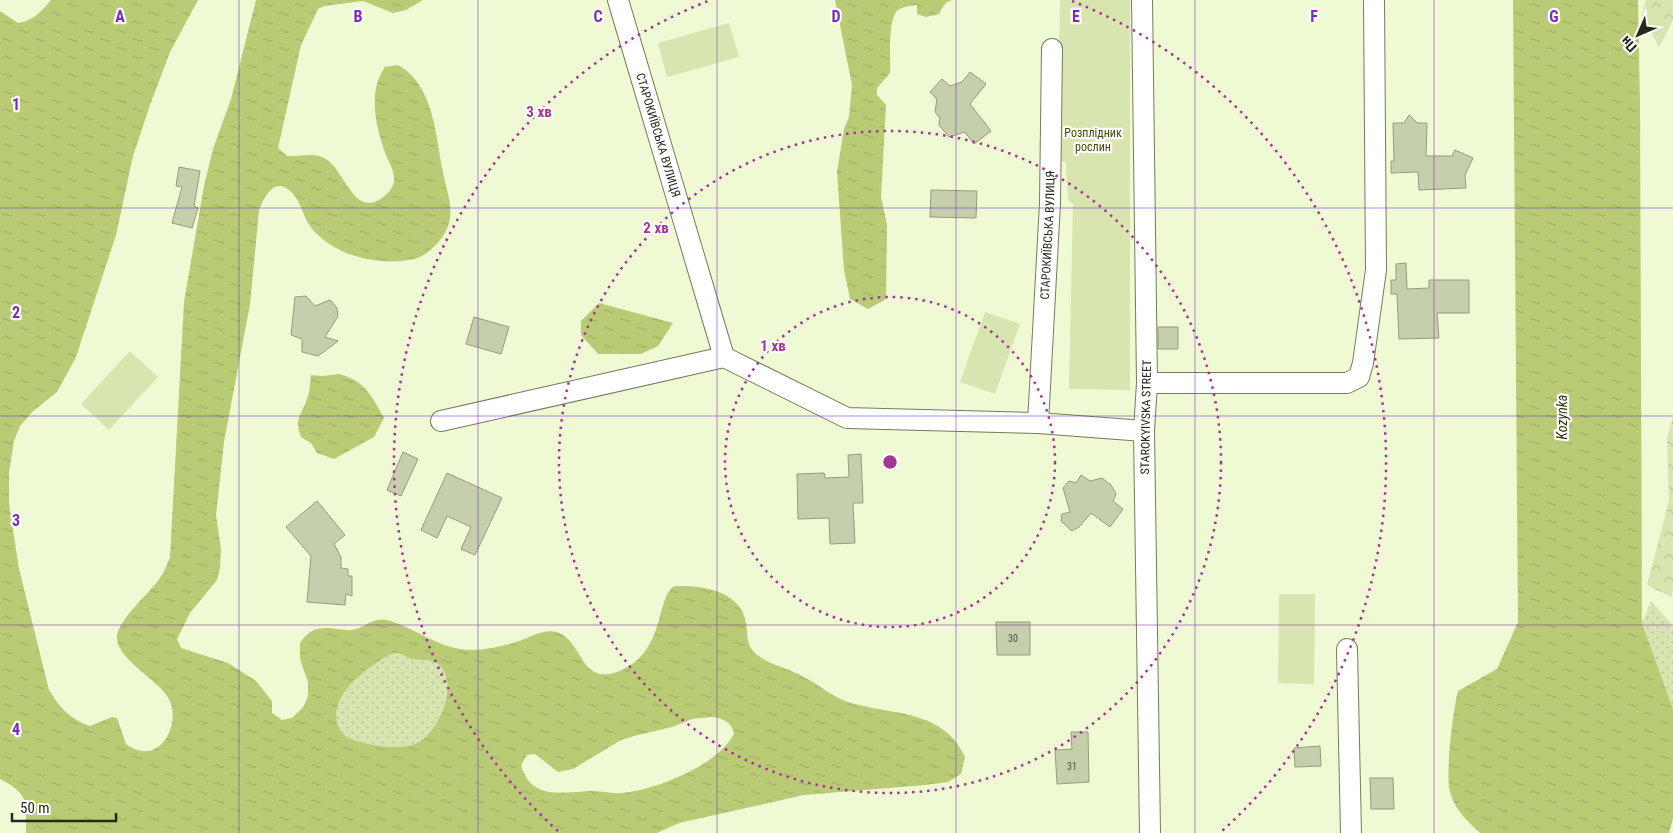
<svg xmlns="http://www.w3.org/2000/svg" width="1673" height="833" font-family="'Roboto Condensed',sans-serif">
  <defs>
    <pattern id="grass-dots" width="8" height="8" patternUnits="userSpaceOnUse" patternTransform="scale(1.25)"><rect width="8" height="8" fill="#d8e5b0"/><path d="M2 2h.1M6 6h.1" fill="none" stroke="#b9c497" stroke-width="1.8" stroke-linecap="round"/></pattern>
    <pattern id="forest-crowns" width="20" height="18" patternUnits="userSpaceOnUse" patternTransform="scale(1.25)"><rect width="20" height="18" fill="#d8e5b0"/><path d="M2 6a3 3 0 1 1 6 0M12 15a3 3 0 1 1 6 0" fill="none" stroke="#b9c497"/></pattern>
    <pattern id="water-ripples" width="26" height="14" patternUnits="userSpaceOnUse" patternTransform="scale(1.25)"><rect width="26" height="14" fill="#b9cc75"/><path d="M2 4q2-2 4 0t4 0M15 11q2-2 4 0t4 0" fill="none" stroke="#9faf65"/></pattern>
  </defs>
  <rect width="100%" height="100%" fill="#eff9d4"/>
  <path fill="url(#grass-dots)" d="M1651,601L1673,626V709L1642,623Z
    M399,653C404,655 408,658 413,659C423,661 430,658 439,665C460,684 438,735 415,744C394,751 366,745 346,737C320,710 352,679 375,664C383,659 389,653 399,653Z"/>
  <path fill="url(#forest-crowns)" d="M1646,0H1673V20L1659,47L1642,15Z
    M1673,417V591L1671,597L1647,585L1669,501L1667,438Z"/>
  <path fill="#d8e5b0" d="M1060,0H1130V390L1069,389L1073,204L1068,200L1066,163L1057,158Z
    M729,23L739,57L667,77L658,43Z
    M985,312L1020,324L995,394L960,382Z
    M130,351L158,377L109,430L81,404Z
    M1279,594H1315L1314,684L1278,683Z"/>
  <path fill="url(#water-ripples)" fill-rule="evenodd" d="M51,0H198L170,52L150,105L133,156L116,235L76,357L57,392L32,412L20,426L14,441L9,472V503L19,569L49,690C59,707 71,720 90,726L112,717L117,718L126,744C161,770 184,719 167,696C156,679 119,660 117,639C115,622 151,592 160,578C165,571 167,564 170,557L184,302L204,186L213,149L231,99L256,0H423L406,10L393,13L363,1L324,6L318,9L301,45L278,148L287,156C299,157 313,152 324,158C345,168 353,219 382,198C387,194 394,188 394,180C395,172 389,163 386,155C376,128 367,92 385,67L398,65C434,84 436,138 443,173C446,188 452,203 450,218C448,235 430,255 414,259C379,267 331,255 310,226C302,214 300,196 286,188C272,179 262,201 259,211L250,304L224,442L216,515L221,549L220,568L217,580L190,613L177,639L181,648L228,663L256,681L272,701V713L282,720L292,718L304,706L308,696V682L300,659V643C313,623 327,628 347,630C361,632 371,617 386,620C410,625 431,644 460,649C478,652 499,647 516,642C530,638 545,627 559,633C582,642 581,685 617,672C667,654 655,596 675,586C701,585 741,590 746,623C748,634 746,646 756,654C771,666 788,668 804,677C820,685 833,698 851,703C894,715 944,710 965,757L961,774L948,782L925,785L804,795L679,823L657,833H26C26,803 30,794 0,779V11L18,23C33,21 42,11 51,0ZM399,653C404,655 408,658 413,659C423,661 430,658 439,665C460,684 438,735 415,744C394,751 366,745 346,737C320,710 352,679 375,664C383,659 389,653 399,653ZM712,717C723,718 732,722 734,734C718,765 656,790 622,793C612,794 602,791 591,791C563,792 531,801 521,765L527,755L535,754L558,772L573,769L621,740L634,736L672,727L692,719Z
    M835,0H953C945,1 942,8 939,14L926,17L917,14V5C910,6 904,6 898,10C887,19 891,59 890,73L877,88V95L886,105L881,197L887,225L886,299L868,309L850,299L844,270L837,172L844,129L849,117L852,85Z
    M1513,0H1638L1640,104L1642,623L1673,709V819L1669,833H1480C1467,821 1455,810 1450,792C1445,776 1453,710 1458,691L1497,669L1518,622Z
    M599,303L673,323L658,346L641,354H598L581,335V321Z
    M339,374C364,380 372,396 384,418L374,437L334,459L317,453L311,443L301,437C294,418 301,416 307,399C310,392 310,383 311,375L323,376Z"/>
  <path fill="#c6cfab" stroke="#949d7b" d="M970,72L986,84L970,104L991,131L974,144L965,132L949,137L939,125L940,118L935,112L937,99L930,92L942,79L950,86L962,82Z
    M1409,115L1417,123H1427L1426,156H1452L1455,150L1473,158L1465,175L1466,188L1419,190L1418,172L1391,173V161H1394L1393,123H1404Z
    M179,167L200,171L194,206L198,208L192,228L172,223L182,187L176,186Z
    M931,190L977,191L976,218L930,217Z
    M1406,263L1407,289L1429,288V280H1469V313H1437L1439,338L1399,339L1397,294H1391V280H1396V264Z
    M306,296L315,306L330,300L337,308L338,316L325,337L338,341L318,356L302,352V339L291,335L295,297Z
    M474,317L509,327L501,354L466,344Z
    M1158,327H1178V349H1158Z
    M403,452L418,459L401,496L387,490Z
    M861,454L863,503H853L855,543L830,544L829,518L798,519L797,474L824,473L825,478L849,477L848,455Z
    M447,473L502,498L475,555L461,549L471,527L447,516L437,538L421,530Z
    M1081,475L1090,481L1102,478L1111,485L1116,494L1113,501L1123,509L1110,527L1091,513L1079,527L1072,531L1061,521L1062,514L1070,512L1063,488L1069,481L1076,483Z
    M317,501L345,535L334,544L341,557V568L348,569V576H352V596L346,594L345,605L307,602L311,556L286,527Z
    M996,622H1030V655H997Z
    M1071,732H1088L1089,782L1057,784L1055,750L1072,749Z
    M1320,746L1321,766L1295,767L1294,748Z
    M1370,778H1393L1394,809H1371Z"/>
  <g fill="none" stroke-linecap="round" stroke-linejoin="round">
    <g stroke="#747c5b" stroke-width="22">
      <g id="minor">
        <path id="s1" d="M618,0L724,357"/>
        <path d="M1142,0L1147,383L1144,431L1150,833"/>
        <path d="M1147,383H1347L1359,377L1363,363L1376,270L1374,0"/>
        <path d="M441,421L724,357L847,418L1038,423L1144,431"/>
        <path id="s2" d="M1038,423L1050,203L1052,49"/>
        <path d="M1347,649L1351,833"/>
      </g>
    </g>
    <use href="#minor" stroke="#fff" stroke-width="20"/>
  </g>
  <path fill="none" stroke="#7b2cbf" stroke-width="1" stroke-opacity="0.55" d="M239,0V833M478,0V833M717,0V833M956,0V833M1195,0V833M1434,0V833M0,208H1673M0,416H1673M0,625H1673"/>
  <g fill="none" stroke="#a53695" stroke-width="2.5" stroke-dasharray="2.5 5">
    <circle cx="890" cy="462" r="165"/>
    <circle cx="890" cy="462" r="331"/>
    <path d="M558 831A496 496 0 0 1 708 1M1072 1A496 496 0 0 1 1222 831"/>
  </g>
  <g text-anchor="middle" dominant-baseline="central" stroke-width="4.5" stroke-linejoin="round" paint-order="stroke">
    <g font-size="10" fill="#4d523e">
      <text x="1013" y="638">30</text>
      <text x="1072" y="766">31</text>
    </g>
    <g font-size="12" fill="#414c09" stroke="#fff">
      <text x="1093" y="133">Розплідник<tspan x="1093" dy="14">рослин</tspan></text>
    </g>
    <g font-size="12" fill="#25281a" stroke="#fff">
      <text stroke="none"><textPath href="#s1" startOffset="141">СТАРОКИЇВСЬКА ВУЛИЦЯ</textPath></text>
      <text stroke="none"><textPath href="#s2" startOffset="188">СТАРОКИЇВСЬКА ВУЛИЦЯ</textPath></text>
      <text transform="translate(1146 417) rotate(-89)">STAROKYIVSKA STREET</text>
    </g>
    <g font-size="14" font-style="italic" fill="#2b320d" stroke="#fff">
      <text transform="translate(1562 417) rotate(-90)">Kozynka</text>
    </g>
  </g>
  <g font-size="16" text-anchor="middle" font-weight="bold" fill="#7b2cbf" stroke="#fff" stroke-width="4.5" stroke-linejoin="round" paint-order="stroke">
    <text x="120" y="22">A</text>
    <text x="358" y="22">B</text>
    <text x="598" y="22">C</text>
    <text x="836" y="22">D</text>
    <text x="1076" y="22">E</text>
    <text x="1314" y="22">F</text>
    <text x="1554" y="22">G</text>
    <text x="16" y="110">1</text>
    <text x="16" y="318">2</text>
    <text x="16" y="526">3</text>
    <text x="16" y="735">4</text>
  </g>
  <circle cx="890" cy="462" r="8" fill="#a53695" stroke="#fff" stroke-width="2.5"/>
  <g font-size="15" text-anchor="middle" font-weight="bold" fill="#a53695" stroke="#fff" stroke-width="4.5" stroke-linejoin="round" paint-order="stroke">
    <text x="539" y="117">3 хв</text>
    <text x="656" y="233">2 хв</text>
    <text x="773" y="351">1 хв</text>
  </g>
  <g transform="translate(1638 35) rotate(225)" stroke="#ffffff" stroke-width="4" paint-order="stroke">
  <path d="M0-4L9 19L0 12L-9 19Z" fill="#25281a"/>
  <text y="-8" font-size="14" font-weight="bold" text-anchor="middle" fill="#25281a">Пн</text>
  </g>
  <path d="M12 813v8h104v-8" fill="none" stroke="#25281a" stroke-width="2.5"/>
  <text x="20" y="813" font-size="15" fill="#25281a" stroke="#ffffff" stroke-width="4" paint-order="stroke">50 m</text>
</svg>
